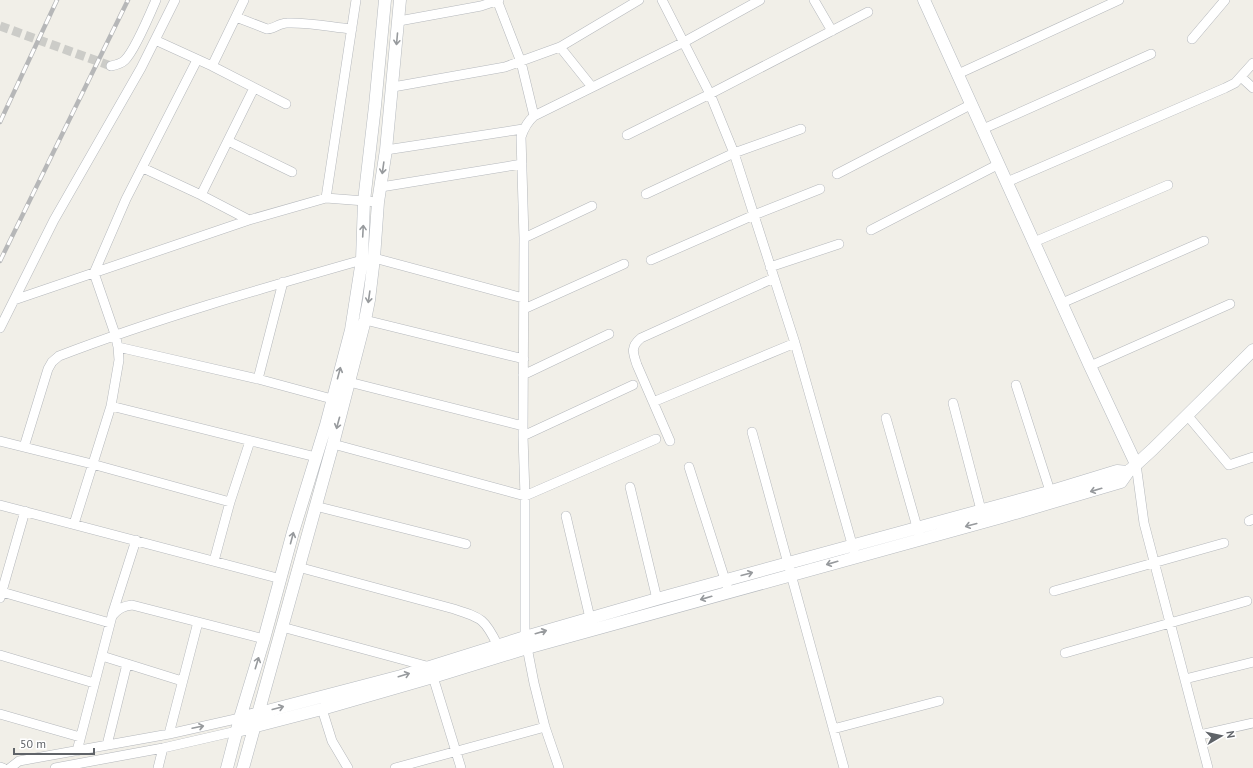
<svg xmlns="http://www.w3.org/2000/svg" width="1253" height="768" font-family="'PT Sans',sans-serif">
  <rect width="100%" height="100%" fill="#f1efe8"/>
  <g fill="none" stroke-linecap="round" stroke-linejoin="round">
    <path stroke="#ccccc8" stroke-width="9" stroke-dasharray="9 4.5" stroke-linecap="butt" d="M0,26L111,66"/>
    <g stroke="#b5b8bc" stroke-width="10">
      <path id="street" d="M497,0L521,62L534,116
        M662,0L710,94L734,153L795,343L854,551
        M814,0L832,31
        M236,17L267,29C274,29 279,23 287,23C308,22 331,27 352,29
        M399,21L481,6L499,0
        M1192,39L1225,0
        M155,40L212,66L286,104
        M560,47L592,87
        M111,66C116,65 122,63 125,60C135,50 150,14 156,0
        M212,66L244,0
        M958,74L1119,0
        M1241,77L1253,88
        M393,87L505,67L560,47L639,0
        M983,129L1151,54
        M627,135L710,94L868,12
        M228,141L292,172
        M386,150L523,129
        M143,168L201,195L249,220
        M837,174L972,104
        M1007,182L1225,88L1235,83L1253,63
        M381,187L522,164
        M646,194L734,153L801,129
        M201,195L254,88
        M326,198L356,0
        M871,230L999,164
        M524,238L592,206
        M1034,242L1168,185
        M374,258L523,298
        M651,260L754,215L820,189
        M770,267L839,244
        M14,300L249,220L326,198L378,202
        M1062,303L1204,241
        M524,309L624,264
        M365,320L524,359
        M0,328L54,220L141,68L175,0
        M118,347L258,379L332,399
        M1090,366L1230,304
        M523,375L609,334
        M258,379L283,282
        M349,382L523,426
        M1016,385L1050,491
        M653,402L795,343
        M953,403L981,510
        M111,406L316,457
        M1187,415L1229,465L1253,457
        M886,418L919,534
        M752,432L844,768
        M523,436L633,385
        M0,441L92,464L230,502
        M670,441L637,365C633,353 630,347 641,338L774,278
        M333,444L525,496L656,439
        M24,447L48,369L52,362L59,356C158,318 260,289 362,260
        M1136,464L1144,523L1208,768
        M689,467L727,586
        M630,487L657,599
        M0,505L281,579
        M315,506L466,544
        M566,516L590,618
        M1249,521L1253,519
        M74,524L111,406L119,360L118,347L115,334L94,273L126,199L197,60
        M214,561L230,502L250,441
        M298,567L454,609C482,618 485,619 498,646
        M1054,591L1224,543
        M2,592L110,623
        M0,598L25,511
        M112,615L136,540
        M282,627L430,667L461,768
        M1065,653L1247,601
        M0,655L94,683
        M102,656L182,681
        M1185,679L1253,662
        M322,709L332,741L348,768
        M0,714L80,737
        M833,729L939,701
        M169,734L198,622
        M1200,735L1253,723
        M107,745L127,664
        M77,751L112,616C118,609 123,606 132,605L264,639
        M0,767L3,768
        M10,768L19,761L169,734L240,718
        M55,768L163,748L237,731
        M158,768L163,748
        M395,768L545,727
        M559,768L545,727L534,683L525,637V496L523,436L524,238L521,137C524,128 527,122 534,116L684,42L760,0"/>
    </g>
    <g stroke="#b6babf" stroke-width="13">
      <path id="secondary" d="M924,0L1090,366L1136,464
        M240,718L401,676L525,637L657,599L1045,493L1117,471L1128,472
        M237,731L322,709L433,677L527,648L1002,517L1121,482L1128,472L1153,449L1253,350
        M227,768L240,718L264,639L293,532L326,425L351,330L362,260L364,201L375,106L385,0
        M243,768L333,444L365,320L369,300L374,258L378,202L386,150L400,0"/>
    </g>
    <use href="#street" stroke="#fff" stroke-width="9"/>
    <use href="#secondary" stroke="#fff" stroke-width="12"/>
    <g stroke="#b6b7b8" stroke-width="4.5">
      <path id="rail" d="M0,122L57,0
        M0,261L128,0"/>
    </g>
    <use href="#rail" stroke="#fff" stroke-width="3" stroke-dasharray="9" stroke-linecap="butt"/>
  </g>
  <defs><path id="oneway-shaft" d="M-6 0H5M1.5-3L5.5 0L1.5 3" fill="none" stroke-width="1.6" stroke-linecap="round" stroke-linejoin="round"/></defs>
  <g stroke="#979a9d">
    <use href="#oneway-shaft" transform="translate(397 39) rotate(95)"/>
    <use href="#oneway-shaft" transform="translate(383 168) rotate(98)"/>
    <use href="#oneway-shaft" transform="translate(363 231) rotate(-87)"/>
    <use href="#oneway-shaft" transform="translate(369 297) rotate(98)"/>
    <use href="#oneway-shaft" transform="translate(339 373) rotate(-75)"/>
    <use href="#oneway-shaft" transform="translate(338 423) rotate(105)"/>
    <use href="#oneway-shaft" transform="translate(1096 490) rotate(164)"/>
    <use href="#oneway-shaft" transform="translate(971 525) rotate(165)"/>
    <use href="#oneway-shaft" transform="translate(292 538) rotate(-75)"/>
    <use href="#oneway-shaft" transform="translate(832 563) rotate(164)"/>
    <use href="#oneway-shaft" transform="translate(747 574) rotate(-15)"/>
    <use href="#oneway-shaft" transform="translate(706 598) rotate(164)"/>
    <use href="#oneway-shaft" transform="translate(541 632) rotate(-16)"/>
    <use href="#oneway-shaft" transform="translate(257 663) rotate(-73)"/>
    <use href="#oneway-shaft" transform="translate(404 675) rotate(-17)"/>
    <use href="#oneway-shaft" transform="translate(278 708) rotate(-15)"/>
    <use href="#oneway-shaft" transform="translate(198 727) rotate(-12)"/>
  </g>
  <g transform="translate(1221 736) rotate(81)" stroke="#ffffff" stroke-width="3" paint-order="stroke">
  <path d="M0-3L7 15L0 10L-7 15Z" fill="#5f6368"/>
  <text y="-6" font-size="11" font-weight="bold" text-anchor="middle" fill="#5f6368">N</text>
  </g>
  <path d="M14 748v6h80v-6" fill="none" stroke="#5f6368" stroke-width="2"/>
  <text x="20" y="748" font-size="12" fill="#5f6368" stroke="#ffffff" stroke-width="3" paint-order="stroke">50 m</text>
</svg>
